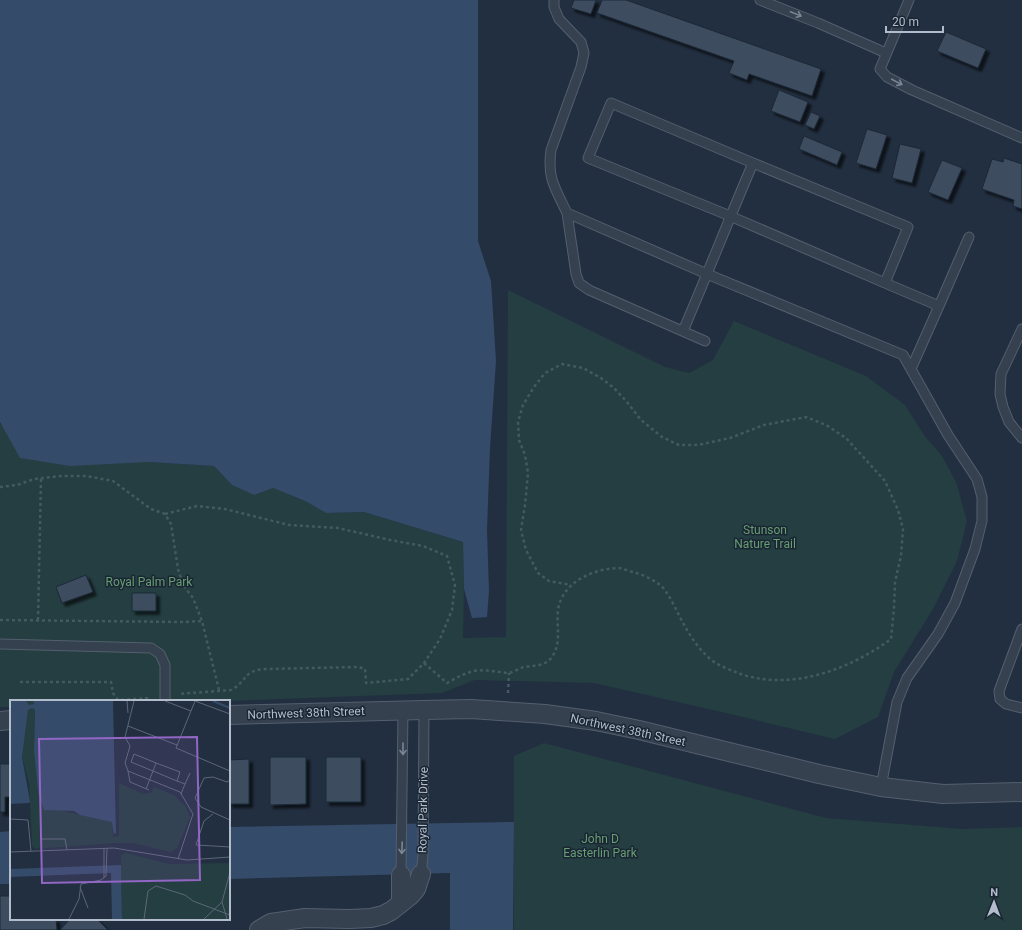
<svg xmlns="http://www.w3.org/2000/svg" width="1022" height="930" font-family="Roboto,sans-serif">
  <defs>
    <filter id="shadow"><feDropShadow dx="3.5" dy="3.5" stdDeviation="1" flood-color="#0009"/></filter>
  </defs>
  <rect width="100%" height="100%" fill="#222f40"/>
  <path fill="#243e41" d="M508,290L665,367L689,373L713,360L734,321L866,376L905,405L924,435L942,456L956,482L967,521L957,561L933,609L894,672L878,717L835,739L713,710L594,683L475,680L442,693L229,701H11V707H0V422L1,425L148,462L214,466L232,485L273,488L305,501L326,513L364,512L463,542L464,589L463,638L506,637Z
    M544,743L826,818L962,829L1022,827V930H514V756Z"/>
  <path fill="#344b69" d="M0,0H478V241L491,281L496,361L490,448L487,530L489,591L487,617L472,618L464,589L463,542L364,512L326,513L305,501L273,488L254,495L232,485L214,466L148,462L70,466L20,458L0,422Z
    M514,822L513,930H450V873L229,879V827Z
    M11,831V884H0V832Z"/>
  <path fill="#3d4e5f" stroke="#1d2837" filter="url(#shadow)" d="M574,0H596L591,14L571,8Z
    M602,0H626L821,69L812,96L749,74L747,80L729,73L734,61L597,13Z
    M946,32L986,49L978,68L937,51Z
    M779,90L808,102L800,122L771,111Z
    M811,112L820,116L814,129L805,125Z
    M867,129L887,135L876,169L856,163Z
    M804,136L842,152L837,165L799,149Z
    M900,144L921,149L912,183L892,178Z
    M1004,158L1022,164V209L1013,206L1014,200L982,189L992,159L1003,162Z
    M942,160L962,168L948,200L928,192Z
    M86,575L93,592L62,603L56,587Z
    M132,593H156V611H132Z
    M270,757H306V804L270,805Z
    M326,757H361V802H326Z
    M249,759V804H229V760Z
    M0,764H11V797H5V812H0Z
    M0,896H11V919H56L57,930H0Z
    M70,919H97L108,930H60Z"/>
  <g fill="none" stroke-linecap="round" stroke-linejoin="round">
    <g stroke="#545f6e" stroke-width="11">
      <path id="lane" d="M554,0V7L559,19L581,42L584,53L581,67L551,150C547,178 555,188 567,213L707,274L903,355L948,435L977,479L982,497V521L975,549L955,603L938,634L907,678L897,702L881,787
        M760,0L818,23L886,53
        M909,0L880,69L887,77L912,90L1022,138
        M567,213L576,274L579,283L589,290L705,341
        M885,283L939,306L911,369
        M939,306L969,237
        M1022,329L1001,374L1000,394L1003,407L1009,422L1022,438
        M683,331C707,275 729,219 753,163L611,103L588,158L730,216L885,283L908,227L753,163
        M1022,629L999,691L1000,699L1006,704L1022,708
        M0,644L151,648L160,654L165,665V701
        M421,874L423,856L424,710
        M401,875L403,710"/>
    </g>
    <g stroke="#545f6e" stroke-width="20">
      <path id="street" d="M229,715L424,710L471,709L545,714L596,721L639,730L819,774L881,787L943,794L1022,792
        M0,721L11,720
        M401,902V875
        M259,930L271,923L305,918L349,919L371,918L383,915L391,911L410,896L416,889L421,874"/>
    </g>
    <path stroke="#425b5e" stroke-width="2.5" stroke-dasharray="3 3" stroke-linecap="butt" d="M0,487L17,485L34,479L61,476H86L113,481L151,509L165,514L171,524L178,569L183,585L193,598L202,621L219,690
      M165,514L197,506L225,509L289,525L338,528L390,540L423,546L447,556L455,585L452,610L440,639L424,663L408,679L366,683L365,669L358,667L265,669C242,671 248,681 231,690L178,694
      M0,620L182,622L202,621
      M38,620L41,478
      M424,663L447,683C456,678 465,673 474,671C486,669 497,672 508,673C513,673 519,668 524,667C534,665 545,667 552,657C562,642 556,626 558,610C562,582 593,569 618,568C623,568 628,571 633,572C642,574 652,579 660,585C668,591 677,612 682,621C689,634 697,647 708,657C716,665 728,669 738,673C789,692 849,670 891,639L894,608L895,582L901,556L903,529L898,510L885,481L846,438L826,425L806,417L764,425L730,438L698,445H679L662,437L641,420L627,402L614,388L601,378L583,368L562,364L545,373L534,387L523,405L518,422L519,440L525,455L528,473L525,505L521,530L526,550L538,573L549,581L571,585
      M20,682H111L113,693L118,700L151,698
      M508,693L509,673"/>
    <use href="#lane" stroke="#364150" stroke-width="9"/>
    <use href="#street" stroke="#364150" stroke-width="18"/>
  </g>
  <defs><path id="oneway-shaft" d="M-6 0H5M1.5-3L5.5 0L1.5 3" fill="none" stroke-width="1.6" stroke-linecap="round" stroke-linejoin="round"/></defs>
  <g stroke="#7a8594">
    <use href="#oneway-shaft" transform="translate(796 14) rotate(22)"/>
    <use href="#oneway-shaft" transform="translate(897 82) rotate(28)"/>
    <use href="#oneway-shaft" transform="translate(403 749) rotate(90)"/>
    <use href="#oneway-shaft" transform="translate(402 848) rotate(92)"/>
  </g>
  <g text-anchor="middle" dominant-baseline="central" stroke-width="3" stroke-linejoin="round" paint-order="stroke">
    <g font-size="12" fill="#679e72" stroke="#1b2634">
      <text x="765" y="530">Stunson<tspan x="765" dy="14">Nature Trail</tspan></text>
      <text x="149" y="582">Royal Palm Park</text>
      <text x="600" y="839">John D<tspan x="600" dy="14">Easterlin Park</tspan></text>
    </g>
    <g font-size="12" fill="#b2bccb" stroke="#1b2634">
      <text transform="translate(306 713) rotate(-2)">Northwest 38th Street</text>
      <text transform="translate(628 730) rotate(12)">Northwest 38th Street</text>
      <text transform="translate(423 810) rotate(-89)">Royal Park Drive</text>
    </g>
  </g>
  <g transform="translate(10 700)">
    <rect width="220" height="220" fill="#222f40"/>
    <path d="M16,1H23L25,10L24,51L28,93L53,111L103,122V137L109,136V83L133,94L141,93L144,87L164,95L176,107L180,117L167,148L161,152L123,143H105L25,149L22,146L19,84L12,57ZM116,153L159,164L220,163V219H112L111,155Z" fill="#243e41"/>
    <path d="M0,1H16L19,5L24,4L23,1H103L106,133L104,134L102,122L70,115L64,111L34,110L28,93L24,51L25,10L22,8L18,10L12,57L20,101L19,103L0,104ZM111,165L112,219H102L101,173L0,177V169Z" fill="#344b69"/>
    <path fill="none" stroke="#344b69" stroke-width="2" d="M203,1L220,8"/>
    <path fill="none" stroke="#5c6778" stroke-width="1" d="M117,1L118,13M124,1L115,37L120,46L115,63L118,71L170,92L183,114L168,159M155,1L181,11M220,14L185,1L166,48L220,71M118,26L167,45M118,71L120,82L139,90M220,80L217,82L203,77L194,78L185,98L191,107L220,120M167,81L175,84L171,94M175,84L180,73M136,89L143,71L146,63L124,54L121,62L143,71L167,81L170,72L146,63M203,114L194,121L186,145L220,147M0,119L18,120L21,151M30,139H55L57,150M94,148V178M0,152L104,148L177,160L220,157M70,187L78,208M59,219L69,199L71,184L91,180L96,176L97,148M134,219L138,191L146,186L175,195L183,201L220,215M194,219L212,202M217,219L212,202L220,172"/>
    <path fill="#9166c4" fill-opacity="0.15" stroke="#9166c4" stroke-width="2" d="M187,37L190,180L32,183L29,39Z"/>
    <rect width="220" height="220" fill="none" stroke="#b2bccb" stroke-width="2"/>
  </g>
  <g transform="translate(994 902) rotate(1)" stroke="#1b2634" stroke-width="3" paint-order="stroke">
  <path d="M0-3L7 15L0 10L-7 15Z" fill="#b2bccb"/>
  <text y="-6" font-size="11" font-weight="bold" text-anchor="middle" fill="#b2bccb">N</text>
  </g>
  <path d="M886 26v6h57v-6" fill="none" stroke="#b2bccb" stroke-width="2"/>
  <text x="892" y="26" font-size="12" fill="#b2bccb" stroke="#1b2634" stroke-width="3" paint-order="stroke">20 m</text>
</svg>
